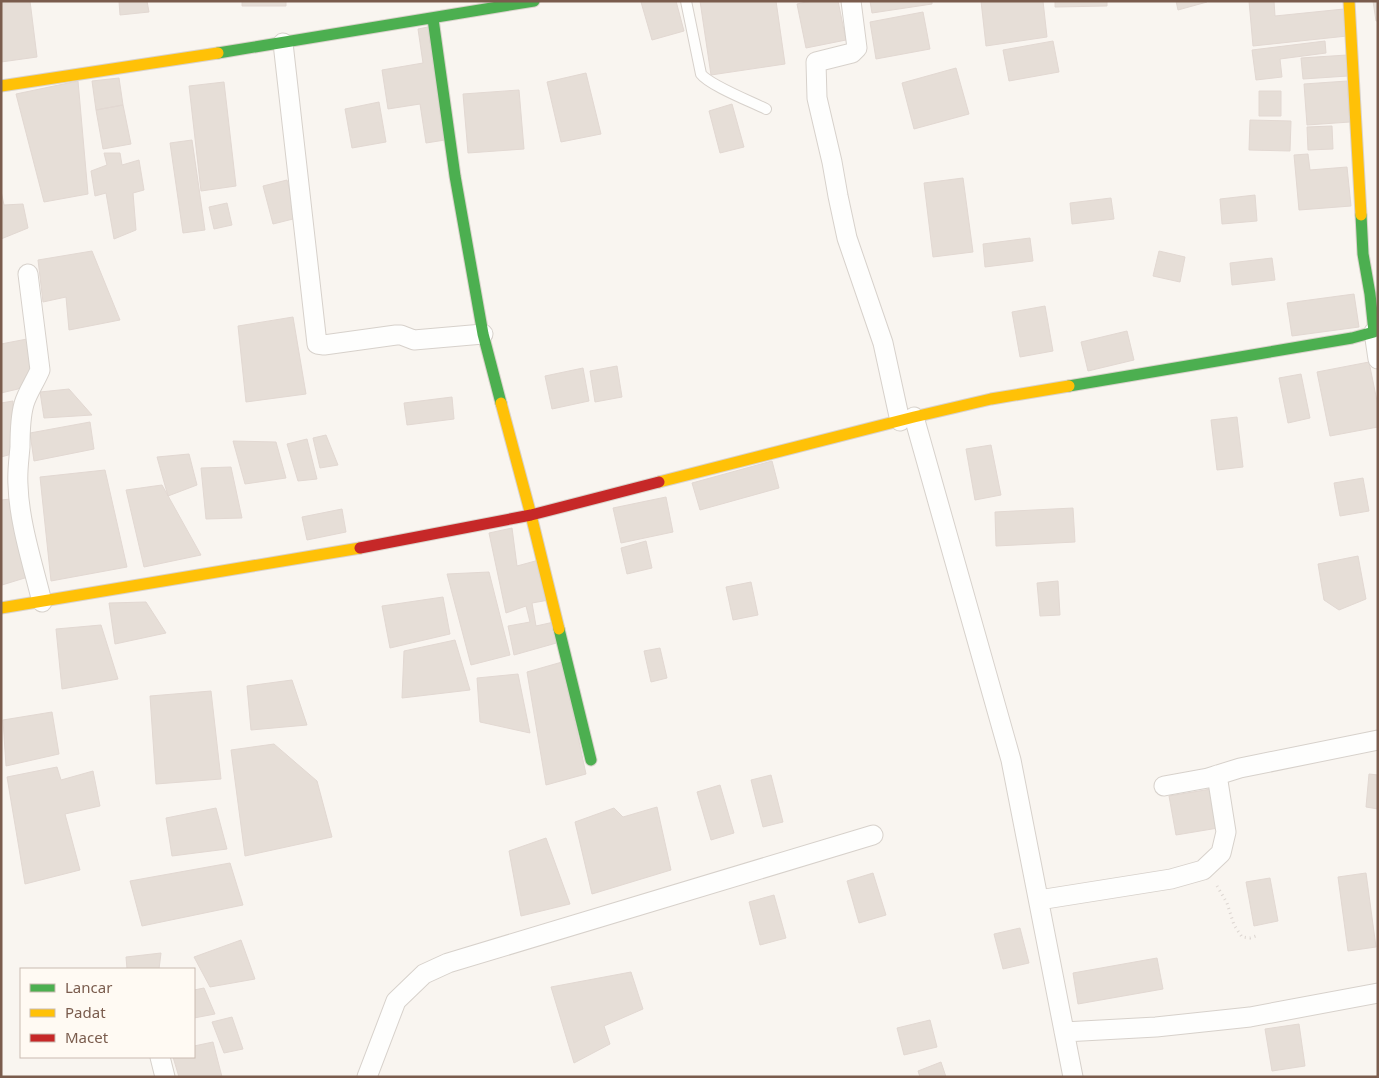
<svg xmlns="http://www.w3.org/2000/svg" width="1379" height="1078" font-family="'Noto Sans',sans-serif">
  <rect width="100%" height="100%" fill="#f9f5f0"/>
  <path fill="#e6ded7" stroke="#e2d8d2" d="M1,1H30L37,57L1,62Z
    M119,1H147L149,12L120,15Z
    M242,1H286V6H242Z
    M644,1H676L684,31L652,40L641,2Z
    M700,1H776L785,64L711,75Z
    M811,1H838L846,40L806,48L797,4Z
    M870,1H932V4L872,13Z
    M981,1H1043L1047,37L986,46Z
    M1055,1H1107V6L1055,7Z
    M1176,1H1207V2L1178,10Z
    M1249,1H1274L1275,16L1344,9L1347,36L1253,46Z
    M1373,1H1378V21H1376Z
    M923,12L930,49L876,59L870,22Z
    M428,27L445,140L426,143L420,104L388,109L382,70L423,63L418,29Z
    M1053,41L1059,72L1009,81L1003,50Z
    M1325,41L1326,53L1280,59L1282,77L1256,80L1252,50Z
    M1347,55L1348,76L1303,79L1301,58Z
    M956,68L969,114L914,129L902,83Z
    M586,73L601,134L561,142L547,82Z
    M119,78L123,105L96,110L92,81Z
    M78,81L88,194L44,202L16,94Z
    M1347,81L1350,122L1307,125L1304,84Z
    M224,82L236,186L201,191L189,86Z
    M519,90L524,149L468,153L463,94Z
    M1259,91H1281V116H1259Z
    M379,102L386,142L352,148L345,109Z
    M732,104L744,147L720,153L709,111Z
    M123,105L131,144L103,149L96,110Z
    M1250,120L1291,121L1290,151L1249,150Z
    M1332,126L1333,149L1308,150L1307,127Z
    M192,140L205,230L183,233L170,143Z
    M104,153H120L122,165L139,160L144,190L133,193L136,230L114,239L106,193L95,196L91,171L107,165Z
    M1308,154L1310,170L1347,167L1351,206L1299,210L1294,155Z
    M963,178L973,252L933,257L924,183Z
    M287,180L297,218L273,224L263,186Z
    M1,191L4,205L23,204L28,228L1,239Z
    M1255,195L1257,221L1222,224L1220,199Z
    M1111,198L1114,219L1072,224L1070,203Z
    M227,203L232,225L214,229L209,207Z
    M1030,238L1033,261L985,267L983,244Z
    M92,251L120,320L69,330L66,297L43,302L38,260Z
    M1159,251L1185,257L1180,282L1153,276Z
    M1272,258L1275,280L1232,285L1230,263Z
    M1354,294L1359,327L1292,336L1287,303Z
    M1045,306L1053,351L1020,357L1012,312Z
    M293,317L306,394L246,402L238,326Z
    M1127,331L1134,360L1088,371L1081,342Z
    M27,339L34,368L29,378L18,389L1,393V344Z
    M1369,362L1378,406V427L1330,436L1317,372Z
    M617,366L622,397L595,402L590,371Z
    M583,368L589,401L552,409L545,376Z
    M1301,374L1310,418L1288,423L1279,378Z
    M69,389L92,415L44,418L40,392Z
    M452,397L454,419L407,425L404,403Z
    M13,401L12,454L1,457V403Z
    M1237,417L1243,467L1217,470L1211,420Z
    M90,422L94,449L34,461L30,433Z
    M326,435L338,465L320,468L313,438Z
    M307,439L317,479L298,481L287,444Z
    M233,441L276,442L286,478L245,484Z
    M991,445L1001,495L975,500L966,449Z
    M189,454L197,485L168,496L157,457Z
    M772,461L779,488L700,510L692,483Z
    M231,467L242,518L206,519L201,468Z
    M105,470L127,567L51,581L40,477Z
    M1363,478L1369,511L1340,516L1334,483Z
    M162,485L201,555L144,567L126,490Z
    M666,497L673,532L621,543L613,508Z
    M11,499L28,577L2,585L1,500Z
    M1073,508L1075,542L996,546L995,512Z
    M342,509L346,532L307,540L302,517Z
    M512,528L517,566L539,560L549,600L532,603L536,626L554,622L560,642L514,655L508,626L530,622L526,606L506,613L489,533Z
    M646,541L652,568L627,574L621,548Z
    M1358,556L1366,599L1339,610L1324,600L1318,564Z
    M489,572L510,655L471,665L447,574Z
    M1058,581L1060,615L1040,616L1037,583Z
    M751,582L758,615L733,620L726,587Z
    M443,597L450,634L390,648L382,606Z
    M146,602L166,633L115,644L109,603Z
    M101,625L118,679L62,689L56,629Z
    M455,640L470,690L402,698L404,651Z
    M660,648L667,678L651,682L644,651Z
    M562,662L586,774L546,785L527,672Z
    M518,674L530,733L480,722L477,678Z
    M292,680L307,725L251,730L247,686Z
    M211,691L221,779L156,784L150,696Z
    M52,712L59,754L6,766L3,720Z
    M274,744L317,781L332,837L245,856L231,750Z
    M57,767L61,780L93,771L100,806L65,814L80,870L25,884L7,777Z
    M1369,774L1378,775V809L1366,807Z
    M771,775L783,822L763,827L751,780Z
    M720,785L734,833L711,840L697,792Z
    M1211,789L1218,828L1176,835L1169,796Z
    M657,807L671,870L592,894L575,822L614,808L623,817Z
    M216,808L227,849L172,856L166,818Z
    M546,838L570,904L521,916L509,851Z
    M230,863L243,905L142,926L130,881Z
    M873,873L886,915L859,923L847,881Z
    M1366,873L1376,947L1348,951L1338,877Z
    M1270,878L1278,921L1254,926L1246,882Z
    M774,895L786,938L760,945L749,902Z
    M1020,928L1029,963L1003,969L994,934Z
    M241,940L255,979L210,987L194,957Z
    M161,953L159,969H127L126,957Z
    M1157,958L1163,989L1078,1004L1073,973Z
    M631,972L643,1009L604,1026L610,1044L574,1063L551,987Z
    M204,988L215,1014L194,1018V990Z
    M232,1017L243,1049L224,1053L212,1022Z
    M930,1020L937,1047L904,1055L897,1028Z
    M1299,1024L1305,1066L1272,1071L1265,1029Z
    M213,1042L222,1077H179L173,1057H194V1046Z
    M941,1062L946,1077H920L918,1071Z"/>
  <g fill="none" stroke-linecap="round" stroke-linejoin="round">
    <g stroke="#d7d1cb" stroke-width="12">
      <path id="lane" d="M686,1L701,74C709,85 752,102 766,109"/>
    </g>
    <g stroke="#d7d1cb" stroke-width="21">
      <path id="street" d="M851,1L857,48L852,53L816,62L817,98L832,162L838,196L847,238L883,343L900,421
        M283,43L317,344L324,345L396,335H401L414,340L483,334
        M28,274L40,370C35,382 27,393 24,404C20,418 20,433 20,447C19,459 17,472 18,485C19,522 33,565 42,602
        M1374,332L1378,359
        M914,417L1011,760L1073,1077
        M1164,786L1208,778L1240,768L1378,740
        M1039,900L1171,879L1203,870L1221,853L1226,832L1217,775
        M1064,1032L1156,1027L1250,1017L1378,993
        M160,1057L165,1077
        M367,1077L396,1001L424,974L448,963L873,835"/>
    </g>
    <g stroke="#d9d2cb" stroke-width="13">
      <path id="fast" d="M433,19L455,176L483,334L501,403
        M218,53L534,1
        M1069,386L1352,338L1374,332L1370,294L1363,254L1361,215
        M559,629L591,760"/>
    </g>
    <g stroke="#d9d2cb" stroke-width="13">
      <path id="slow" d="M1349,1L1361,215
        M1,86L218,53
        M501,403L531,515L559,629
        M659,482L914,417L991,399L1069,386
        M1,608L360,548"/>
    </g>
    <g stroke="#d9d2cb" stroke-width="13">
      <path id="jam" d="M360,548L531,515L659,482"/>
    </g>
    <path stroke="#dcd5d0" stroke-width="3" stroke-dasharray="1 4" stroke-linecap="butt" d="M1217,886L1227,903L1234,925L1242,937L1250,938L1259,935"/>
    <use href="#lane" stroke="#fefefd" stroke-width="10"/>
    <use href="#street" stroke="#fefefd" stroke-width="19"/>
    <use href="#fast" stroke="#4caf50" stroke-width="11"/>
    <use href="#slow" stroke="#ffc107" stroke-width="11"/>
    <use href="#jam" stroke="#c62828" stroke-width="11"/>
  </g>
  <rect width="1379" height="1078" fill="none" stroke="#7a5c4d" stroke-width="5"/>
  <rect x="20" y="968" width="175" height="90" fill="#fffaf3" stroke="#cabbb1"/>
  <rect x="30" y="984" width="25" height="8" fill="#4caf50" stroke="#cabbb1"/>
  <text x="65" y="993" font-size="15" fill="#7a5c4d">Lancar</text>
  <rect x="30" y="1009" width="25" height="8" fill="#ffc107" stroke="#cabbb1"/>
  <text x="65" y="1018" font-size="15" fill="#7a5c4d">Padat</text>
  <rect x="30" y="1034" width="25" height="8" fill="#c62828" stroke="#cabbb1"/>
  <text x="65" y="1043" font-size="15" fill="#7a5c4d">Macet</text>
</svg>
